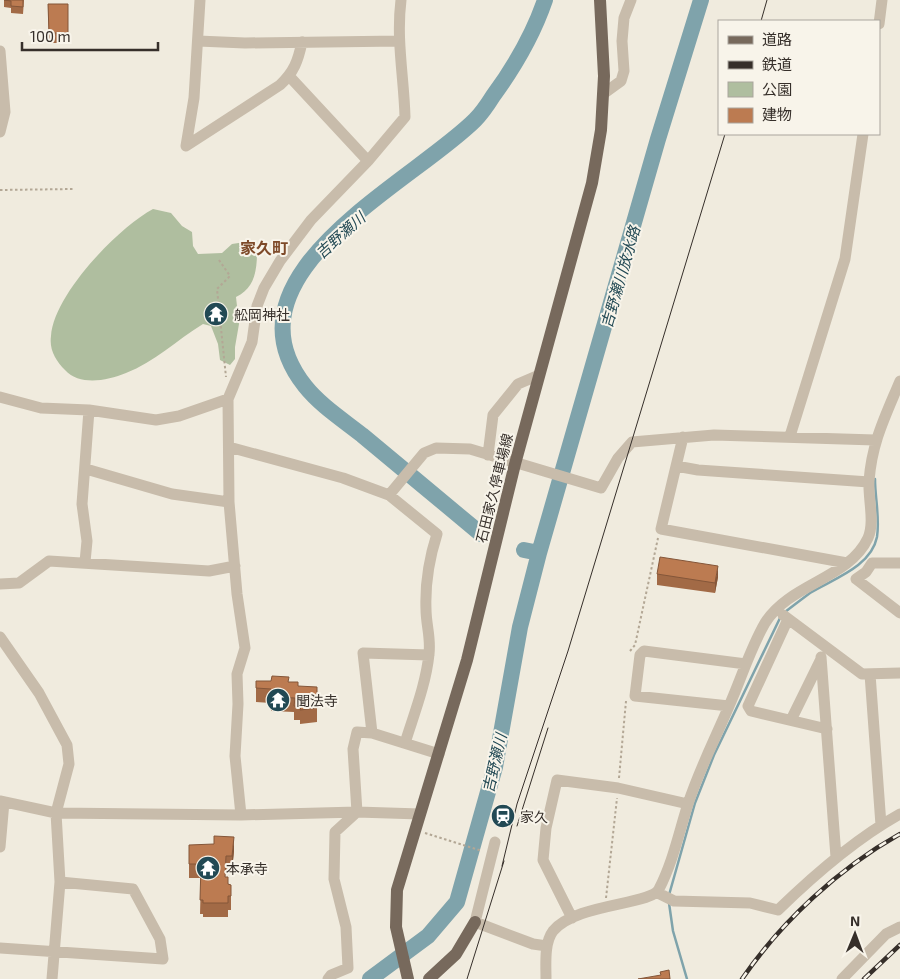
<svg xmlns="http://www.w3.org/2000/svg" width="900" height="979" font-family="'Exo 2','Noto Sans JP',sans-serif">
  <rect width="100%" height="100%" fill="#f0ebde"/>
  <path fill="#afbe9f" d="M153,209L171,213L182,226L192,232L193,246L198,254L222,253L232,244L245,242L257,251C257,270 255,288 236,297L239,324L235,347V359L230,365L220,360L218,344L211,326L203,324C177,340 154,362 126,373C106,381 80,386 65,370C56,361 49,350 51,336C54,294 118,228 153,209Z"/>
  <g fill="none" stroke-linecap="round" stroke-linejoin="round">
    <path stroke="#7fa3ab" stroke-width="2.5" d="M785,612C794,605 802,599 810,593C833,579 871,567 877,537C880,518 875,498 875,479
      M669,895L695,803L714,755L780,618
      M669,903L673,931L687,979"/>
    <path stroke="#7fa3ab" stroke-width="16" d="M481,534C441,501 402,468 362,435C343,420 320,405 305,386C217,275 412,183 475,120C482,113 488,104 493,96C515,66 533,35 545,0
      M539,553L658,139L701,0
      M370,979L428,936L457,902L495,767L520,627L539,553L524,550"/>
    <path stroke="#b3a795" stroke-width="2" stroke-dasharray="2.5 2.5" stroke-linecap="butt" d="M0,190L73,189
      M219,260L230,276L217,289L226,377
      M630,651L635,645L658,538
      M619,778L626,701
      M425,833L482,851
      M606,898L617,798"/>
    <path stroke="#c8bcab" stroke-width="11" d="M200,0L194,98L186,146L280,85C294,72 298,61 302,42
      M879,24L882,0
      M198,41L245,43L399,41
      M0,51L5,112L0,132
      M290,77L368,161
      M603,94L621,81L624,71L622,41L624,18L631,0
      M0,397L41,408L89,410L156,420L179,416L228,399
      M790,436L845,259L863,134
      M683,437L661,529L847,563
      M229,447L343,478L389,495L437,534C429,559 425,583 426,609C426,625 431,637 429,654C426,684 414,714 405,743
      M488,455L493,415L518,384L539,375
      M676,466L698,470L869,482
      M86,469L172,494L229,502
      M389,495L424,453L436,448L470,449L601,488L618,458L632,442L714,435L875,440
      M85,562L87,541L82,504L89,410
      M900,563H872L866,572L856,579L900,613
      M0,584L19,583L49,561L209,571L235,566
      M783,615L862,674L900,673
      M788,619L748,706L751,711L827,729
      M0,637L39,693L67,745L69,764L56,813L60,882L52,979
      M821,657L836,857
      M870,674L881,825
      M729,706L635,696L640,655L644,651L746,664
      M791,720L821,659
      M372,733L363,653L429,655
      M0,801L56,813L241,815L357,812L420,814
      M241,815L235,756L238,704L237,674L245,648L237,594L229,502L228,399L252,342L257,306L264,288L280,261L311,220L368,161L405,117C404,78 396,40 401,0
      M495,842L475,922L533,944L547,946
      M0,847L4,802
      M658,893L674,901L750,903L778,910C815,874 855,839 900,814
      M572,918L543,860L546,828L557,780L618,788L688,804
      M0,948L163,959L160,939L133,889L60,882
      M328,979L331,975L348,968L346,927L334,879L335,832L357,812L353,749L357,732L372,733L439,754
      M546,979C546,964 544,943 553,931C576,903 652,905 659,889C673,862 679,832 688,804C699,770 715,739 729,706C741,679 750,649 765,623C790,583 849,579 868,538C875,522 868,499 869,481C872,442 885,417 900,381
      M842,979L886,934L900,927"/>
    <path stroke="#77695c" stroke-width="12" d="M408,979L396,927L397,890L467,660L515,464L592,183L601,130L604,76L600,0
      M429,979L456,954L475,922"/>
    <path stroke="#362f2a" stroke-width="1" d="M761,21L767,0
      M517,826L548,728
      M502,866L517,804L568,651L725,134
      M467,979L504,861"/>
    <g stroke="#362f2a" stroke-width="4.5">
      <path id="rail" d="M742,979C781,922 839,868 900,834
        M864,979L900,945"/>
    </g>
    <use href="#rail" stroke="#f8f4ea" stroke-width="2.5" stroke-dasharray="8" stroke-linecap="butt"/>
  </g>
  <path fill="#a26a46" d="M4,0H24L23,14L11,13V8L4,7Z
    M48,4H68V43H49Z
    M657,574L718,577L715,593L657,585Z
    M256,681L289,682L298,686L317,701V722L300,724V720H294V712L271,711V703L256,702Z
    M189,845L234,851L232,870H226L225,877L228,884L231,885V910H228V917H203V914H200L201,878H189Z"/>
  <path fill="#845639" d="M718,566V577L715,593V583Z
    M234,837V851L232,870V856Z"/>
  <path fill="#bc7b51" stroke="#845639" d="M4,0H23V7L11,6V1Z
    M48,4H68V33H49Z
    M660,557L718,566L715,583L657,574Z
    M272,676L289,677L288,682H298V686L317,687V708L300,710L301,707L294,706L295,698L271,697V689L256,688V681H271Z
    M214,836L234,837L232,856H226L225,877H228V884L231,885V896H228V903H203V900H200L201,864H189V845L214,844Z
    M669,970L670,979H638L661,975L660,972Z"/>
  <defs>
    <g id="temple-disc" transform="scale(1.25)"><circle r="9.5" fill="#224954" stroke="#f8f4ea"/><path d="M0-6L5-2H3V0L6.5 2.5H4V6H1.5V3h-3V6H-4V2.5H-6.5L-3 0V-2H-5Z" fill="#fff"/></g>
    <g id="station-disc" transform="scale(1.25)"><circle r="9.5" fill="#224954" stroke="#f8f4ea"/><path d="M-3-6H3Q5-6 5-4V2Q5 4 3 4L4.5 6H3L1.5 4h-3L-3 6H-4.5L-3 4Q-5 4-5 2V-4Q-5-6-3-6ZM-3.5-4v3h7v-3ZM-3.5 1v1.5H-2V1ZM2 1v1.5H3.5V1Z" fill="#fff"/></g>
  </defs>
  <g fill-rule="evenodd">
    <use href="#temple-disc" x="216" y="314"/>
    <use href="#temple-disc" x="278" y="700"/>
    <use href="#station-disc" x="503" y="816"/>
    <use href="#temple-disc" x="208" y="868"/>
  </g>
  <g text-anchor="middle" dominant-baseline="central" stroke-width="4" stroke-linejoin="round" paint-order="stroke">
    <g font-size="14" fill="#362f2a" stroke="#f8f4ea" text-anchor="start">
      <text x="234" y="314">舩岡神社</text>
      <text x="296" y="700">聞法寺</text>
      <text x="520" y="816">家久</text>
      <text x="226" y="868">本承寺</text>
    </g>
    <g font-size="14" fill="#362f2a" stroke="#f8f4ea">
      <text transform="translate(494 488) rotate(-76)">石田家久停車場線</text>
    </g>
    <g font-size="15" font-style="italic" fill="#224954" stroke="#f8f4ea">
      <text transform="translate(340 235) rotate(-42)">吉野瀬川</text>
      <text transform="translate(620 277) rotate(-74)">吉野瀬川放水路</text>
      <text transform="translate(494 763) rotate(-77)">吉野瀬川</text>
    </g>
    <g font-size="16" font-weight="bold" fill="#7e4a29" stroke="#f8f4ea">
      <text x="264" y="247">家久町</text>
    </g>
  </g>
  <rect x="718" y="20" width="162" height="115" fill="#f8f4ea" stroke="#aaa59d"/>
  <rect x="728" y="36" width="25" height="8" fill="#77695c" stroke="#aaa59d"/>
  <text x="762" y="45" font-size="15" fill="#362f2a">道路</text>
  <rect x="728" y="61" width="25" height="8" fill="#362f2a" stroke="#aaa59d"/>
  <text x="762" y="70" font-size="15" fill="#362f2a">鉄道</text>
  <rect x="728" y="82" width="25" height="15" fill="#afbe9f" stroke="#aaa59d"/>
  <text x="762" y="95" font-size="15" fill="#362f2a">公園</text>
  <rect x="728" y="108" width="25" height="15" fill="#bc7b51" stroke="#aaa59d"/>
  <text x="762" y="120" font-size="15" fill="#362f2a">建物</text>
  <g transform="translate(855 934) rotate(1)" stroke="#f8f4ea" stroke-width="4" paint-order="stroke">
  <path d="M0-4L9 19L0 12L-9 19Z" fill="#362f2a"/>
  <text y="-8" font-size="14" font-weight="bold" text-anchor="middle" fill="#362f2a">N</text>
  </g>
  <path d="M22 42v8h136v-8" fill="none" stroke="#362f2a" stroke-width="2.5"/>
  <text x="30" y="42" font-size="15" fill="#362f2a" stroke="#f8f4ea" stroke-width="4" paint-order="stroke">100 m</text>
</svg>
